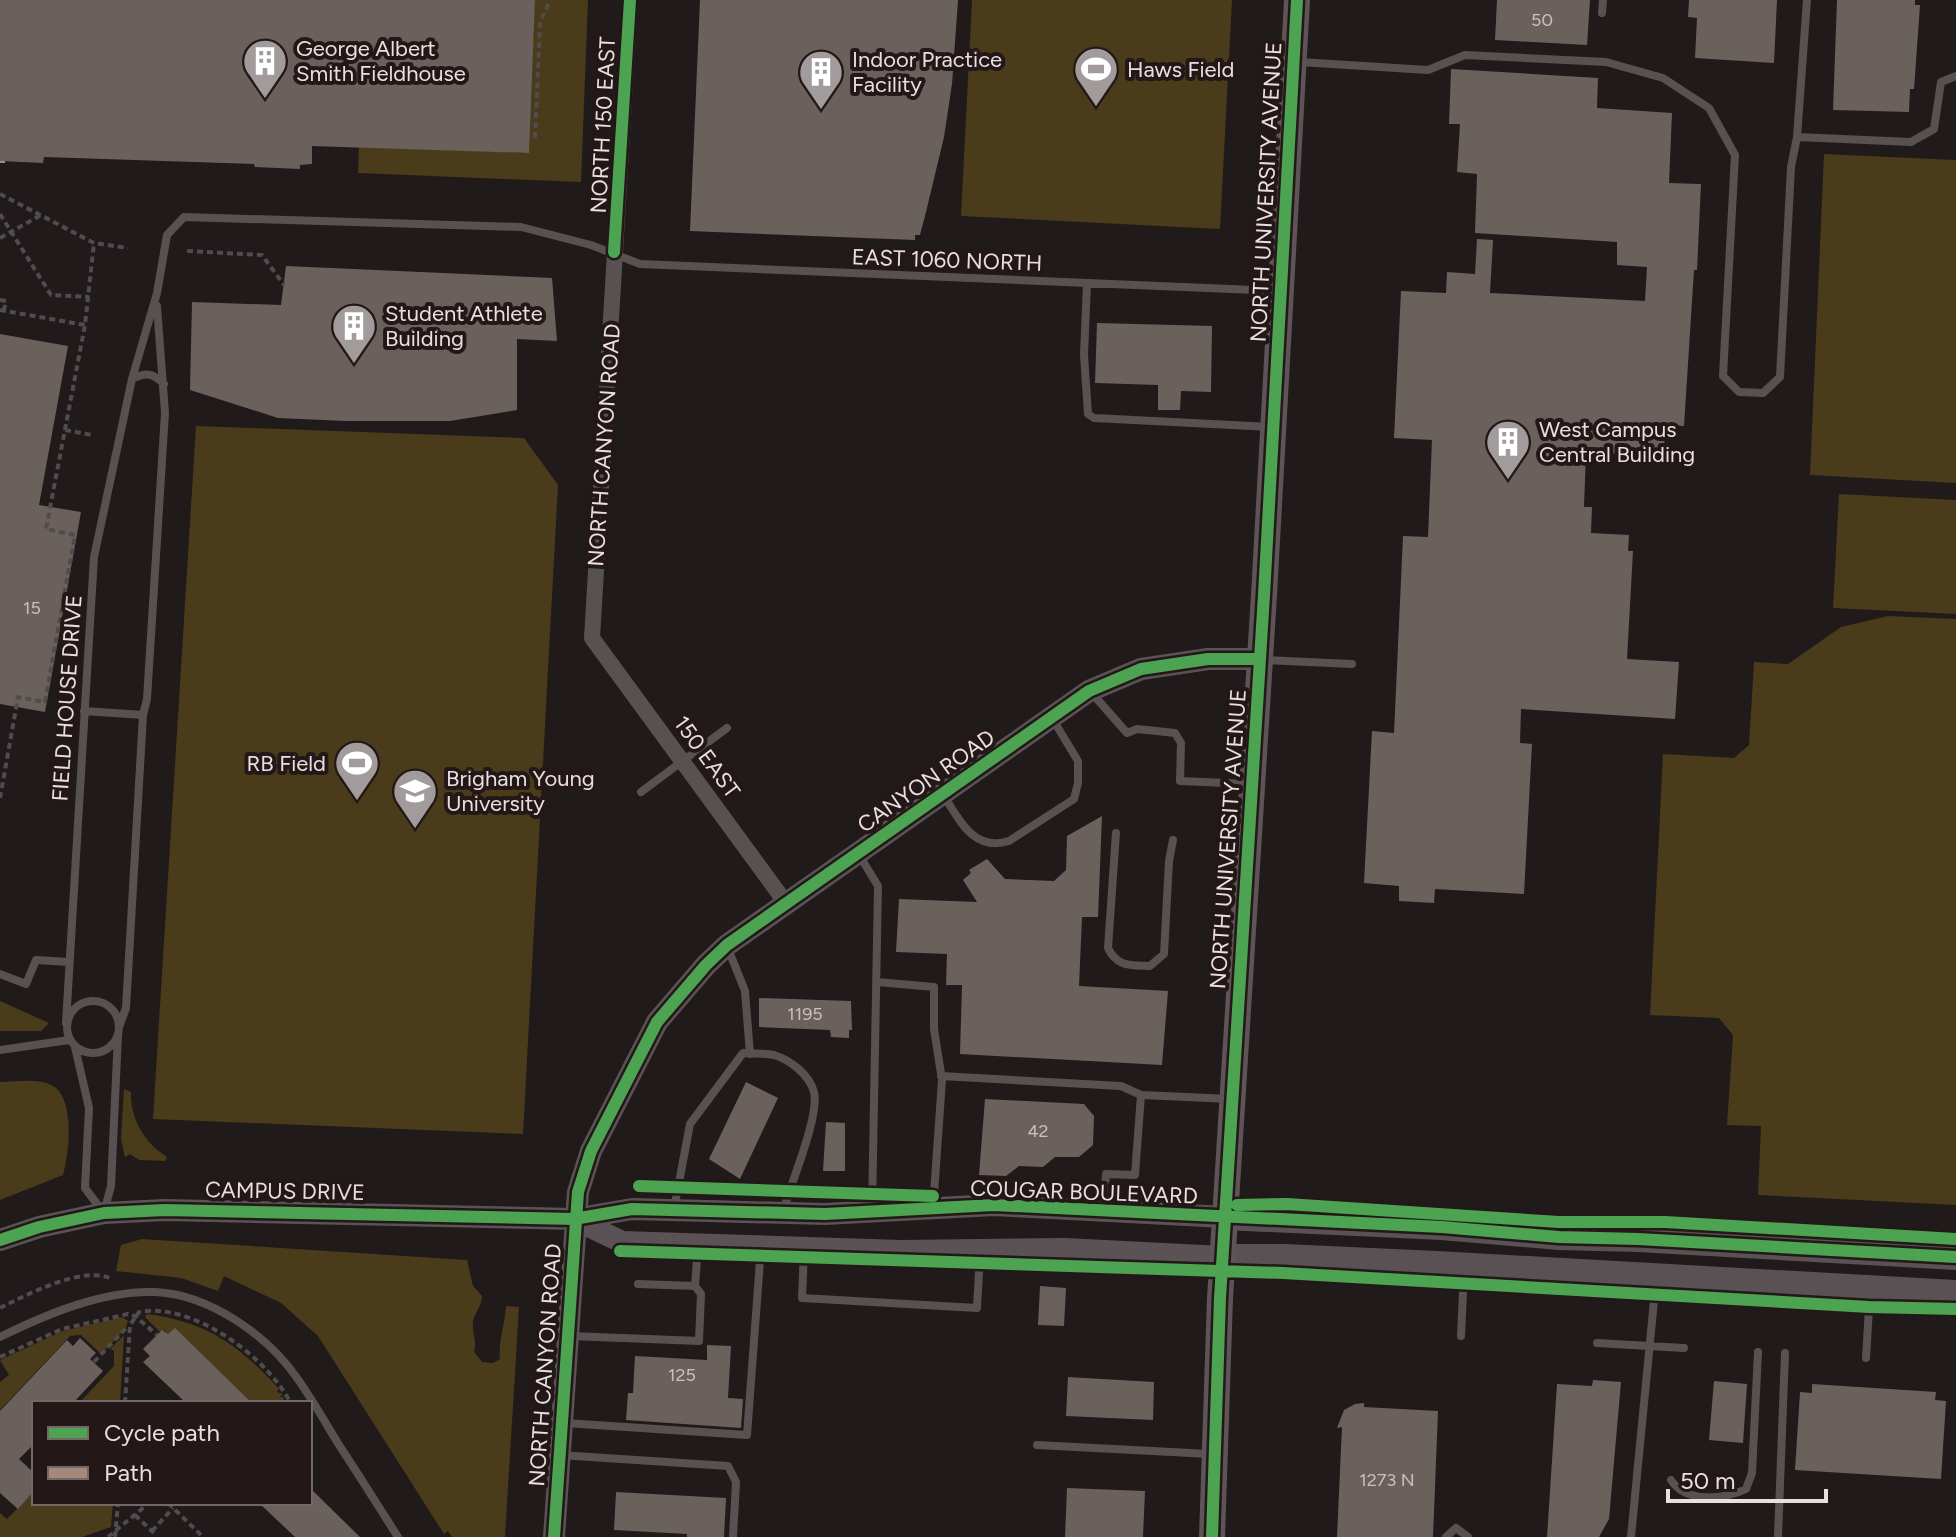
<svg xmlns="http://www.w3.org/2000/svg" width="1956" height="1537" font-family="Figtree,sans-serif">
  <rect width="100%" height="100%" fill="#201a1a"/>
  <path fill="#4a3b1a" d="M535,0H588L581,182L358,173L359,147L528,153Z
    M972,0H1232L1220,229L961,216Z
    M1824,154L1956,160V483L1810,475Z
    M196,426L524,438L558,485L523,1134L153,1119Z
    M1839,494L1956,500V614L1833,608Z
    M1888,616L1956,619V1205L1758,1195L1761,1126L1727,1125L1733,1035L1719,1018L1650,1015L1663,754L1734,758L1749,745L1754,662L1788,664L1841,627Z
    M0,1001L49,1023L41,1031H0Z
    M0,1082C16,1082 37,1078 51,1085C76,1096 69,1154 63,1175L0,1200Z
    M124,1089L131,1092C130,1118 144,1143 167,1157L165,1161L139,1160L130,1154L125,1157L121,1139Z
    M142,1239L467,1260L473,1286L482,1296C482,1307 474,1312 473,1323C472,1333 477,1341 474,1352L482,1362L493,1363L500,1359C498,1341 505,1325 506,1306L519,1307L505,1537H452L448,1531L444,1534L318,1336L281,1303L224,1276L218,1291L181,1278L116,1271L121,1245Z
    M147,1314C207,1322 239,1345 279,1389L277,1392L283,1394L280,1397H284L283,1403H252L175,1329L168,1334L163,1330L160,1332L145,1317Z
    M122,1317L128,1321L125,1330L101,1354L81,1335L70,1336L0,1410V1382L9,1375L0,1360L63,1331Z
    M124,1335L120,1403H79L114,1366V1351L110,1349Z
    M34,1491V1503H113L111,1527L82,1537H0V1513L7,1519Z"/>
  <path fill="#6b615c" d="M0,0H535L529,153L312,146V164L300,165V169L255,167L254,164L44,157L43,163L0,161Z
    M700,0H958L952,84L944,137L926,212L920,235H915V240L690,231Z
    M1497,0H1590L1587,45L1495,40Z
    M1689,0H1777L1774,63L1695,58L1697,18L1688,17Z
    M1837,0H1915V5H1920L1914,89H1910L1909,112L1833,110Z
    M1451,69L1598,78L1597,108L1672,113L1669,183L1701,184L1697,270H1694L1684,426L1665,425L1664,456L1586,452L1584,507H1592L1591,533L1629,535L1628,551H1633L1627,659L1679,662L1675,719L1521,709L1520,743L1532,744L1524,894L1435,889L1434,903L1399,901V886L1364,883L1372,731L1394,733L1403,536L1428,537L1432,440L1394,438L1401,291L1446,293L1447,272L1475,274L1477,239L1493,240L1490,293L1645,301L1647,267L1617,265V242L1475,233L1477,174L1457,172L1460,124H1449Z
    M286,266L552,278L557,341L517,339V410L450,421H346L278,418L190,390L192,302L281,305Z
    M1097,323L1212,326L1211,392L1181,391L1180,410H1158V385L1095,383Z
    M0,334L68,346L39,505L81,512L45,712L0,704Z
    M1102,816L1098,917H1082L1079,986L1168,991L1162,1065L960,1054L962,985H946L947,954L896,952L899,899L977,902L963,880L971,873L969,870L987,859L1005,879L1054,881L1066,870L1067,836Z
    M759,998L851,1001L852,1030H849V1038L831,1037L830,1030L759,1027Z
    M746,1082L778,1098L740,1179L709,1159Z
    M985,1099L1084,1104L1094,1116L1093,1145L1079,1157H1055L1043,1167L1019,1166L1006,1176L979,1175Z
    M826,1122L845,1123V1171H823Z
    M1040,1286L1066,1288L1064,1326L1038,1325Z
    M175,1328L252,1403H186L143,1362L150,1356L143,1349L162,1330L168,1334Z
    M80,1338L96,1353L90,1359L103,1371L73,1403H34V1444L19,1459L34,1473V1491L18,1509L0,1493V1411L67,1340L73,1346Z
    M707,1345L731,1346L728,1398L743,1399L741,1428L626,1420L628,1393H633L635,1356L707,1360Z
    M1068,1377L1154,1382L1153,1420L1066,1416Z
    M1593,1380L1621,1382L1609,1519L1599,1537H1547L1557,1384L1592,1386Z
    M1714,1381L1747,1384L1743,1443L1709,1440Z
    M1812,1384L1936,1392L1935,1400L1946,1401L1941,1479L1795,1470L1800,1392L1812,1393Z
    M1364,1403V1407L1438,1411L1433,1537H1337L1342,1427L1337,1428L1344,1410L1355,1404Z
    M310,1488L360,1537H295L259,1503H310Z
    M1067,1488L1145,1491L1143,1537H1065Z
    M616,1492L726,1498L724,1537H687V1534L614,1530Z"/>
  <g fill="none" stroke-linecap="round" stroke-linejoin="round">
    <path stroke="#504b4c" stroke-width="4" stroke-dasharray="6 4" stroke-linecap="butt" d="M535,138L540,23L550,0
      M0,194L94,243L128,248
      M0,214L51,295L89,297
      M0,238L41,215
      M187,251L262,255L284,285
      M0,300L6,301L4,310
      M0,310L85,325
      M65,430L92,435
      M0,798L18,697L45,702L75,535L46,529L85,325L94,243
      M0,1308C26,1295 87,1263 113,1280
      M0,1357L62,1329L128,1314L135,1316L157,1335
      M94,1362L128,1326
      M125,1403L130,1325L139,1312C192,1302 264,1355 289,1400L287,1403
      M168,1503L203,1537
      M135,1515L155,1534
      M152,1531L173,1508
      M108,1537L149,1503
      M115,1537L118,1503"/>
    <path stroke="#575152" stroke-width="8" d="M1602,13L1603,0
      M1299,62L1428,70L1465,55L1606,62L1663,78L1709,108L1735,155L1723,376L1739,392L1763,393L1780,377L1791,167L1797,137L1807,0
      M1797,137L1911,142L1934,129L1941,82L1956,76
      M1087,283L1084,355L1088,414L1094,418L1271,427
      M132,379C146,372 153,373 164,384
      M1265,660L1352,664
      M1090,691L1127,733L1137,729L1175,733L1181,743L1180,781L1248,784
      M84,711L143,715
      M641,792L727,728
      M944,796C960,821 974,852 1009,841L1074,799L1078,783V761L1052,718
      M1116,833L1108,948C1117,967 1130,965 1150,966L1164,954L1169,861L1173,840
      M858,853L878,886L872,1210
      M727,946L745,991L750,1054
      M0,974L26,984L36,960L69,962
      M877,982L934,987V1029L942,1080L933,1208
      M67 1027a26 26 0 1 1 52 0a26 26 0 1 1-52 0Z
      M66,1023L94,557L132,379L157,293L167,235L184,217L521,227L591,245L640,264L1278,291
      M119,1027L126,1008L143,715L147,699L165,413L157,306
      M75,1047L89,1108L85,1188L103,1212
      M0,1050L69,1040
      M941,1076L1121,1086L1141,1095
      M674,1209L690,1124L743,1053C753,1054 764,1053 774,1055C790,1060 809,1074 814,1092C820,1116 790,1185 783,1212
      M1104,1210L1106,1174L1135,1175L1141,1095L1231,1099
      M104,1212L111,1186L118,1035
      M804,1250L802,1298L977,1308L980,1253
      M638,1284L695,1286L698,1246
      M571,1336L699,1341L701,1294L695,1286
      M1461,1336L1464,1269
      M0,1337C47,1314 103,1290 156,1292C210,1295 267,1335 297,1378C312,1399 325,1422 339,1445C359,1475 378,1506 398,1537
      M1597,1343L1684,1348
      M1866,1358L1870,1291
      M565,1423L747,1435L761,1247
      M1037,1445L1210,1454
      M560,1455L728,1466L736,1482L733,1537
      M1671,1480C1686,1504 1725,1499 1746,1489L1752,1473L1758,1352
      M1446,1537L1456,1528L1468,1537
      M1631,1537L1656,1280
      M1778,1537L1785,1353"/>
    <path stroke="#575152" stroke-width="16" d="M630,0L592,638L786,903"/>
    <path stroke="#5b5255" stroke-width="22" d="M574,1219L622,1242L901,1251L1065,1249L1222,1257
      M0,1240L39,1227L104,1213L165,1210L574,1219L632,1209L825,1214L994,1205L1225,1217
      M554,1537L578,1192L591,1151L657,1022L706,965L727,945L1089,691L1141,669L1208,659H1260"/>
    <path stroke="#5a5154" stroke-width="26" d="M1225,1217L1442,1227L1559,1237L1638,1239L1956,1257
      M1222,1257H1284L1437,1264L1956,1293"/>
    <path stroke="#5e5457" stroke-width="26" d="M1212,1537L1220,1298L1264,595L1297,0"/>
    <path stroke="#a5887d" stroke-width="10" stroke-dasharray="20 10" stroke-linecap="butt" d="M0,163V161"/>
    <g stroke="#231817" stroke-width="17">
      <path id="cycleway" d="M614,252L630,0
        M639,1186L933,1196
        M1237,1205L1287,1204L1559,1222H1665L1956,1239
        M0,1240L39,1227L104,1213L165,1210L574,1219L632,1209L825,1214L994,1205L1442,1227L1559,1237L1638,1239L1956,1257
        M620,1251L1283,1273L1869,1307L1956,1309
        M554,1537L578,1192L591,1151L657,1022L706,965L727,945L1089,691L1141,669L1208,659H1260
        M1212,1537L1220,1298L1264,595L1297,0"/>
    </g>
    <use href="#cycleway" stroke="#4ca352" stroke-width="12"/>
  </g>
  <defs>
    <g id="building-pin" transform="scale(2.3)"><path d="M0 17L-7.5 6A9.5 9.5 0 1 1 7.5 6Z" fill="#a29b9b" stroke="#231817"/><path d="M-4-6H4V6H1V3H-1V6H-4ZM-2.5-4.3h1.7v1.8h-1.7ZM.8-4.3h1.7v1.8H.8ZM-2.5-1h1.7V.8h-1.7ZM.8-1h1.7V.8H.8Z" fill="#fff"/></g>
    <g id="stadium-pin" transform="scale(2.3)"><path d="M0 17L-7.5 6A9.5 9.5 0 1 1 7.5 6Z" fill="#a29b9b" stroke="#231817"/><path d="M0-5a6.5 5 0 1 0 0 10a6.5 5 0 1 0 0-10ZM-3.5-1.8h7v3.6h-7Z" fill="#fff"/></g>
    <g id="university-pin" transform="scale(2.3)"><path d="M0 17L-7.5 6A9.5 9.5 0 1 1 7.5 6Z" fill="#a29b9b" stroke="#231817"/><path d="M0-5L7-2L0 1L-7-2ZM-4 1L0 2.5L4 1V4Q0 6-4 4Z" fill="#fff"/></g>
  </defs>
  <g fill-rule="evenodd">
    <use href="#building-pin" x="265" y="61"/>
    <use href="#stadium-pin" x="1096" y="69"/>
    <use href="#building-pin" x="821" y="72"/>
    <use href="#building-pin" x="354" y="326"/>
    <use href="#building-pin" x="1508" y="442"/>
    <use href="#stadium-pin" x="357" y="763"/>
    <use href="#university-pin" x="415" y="791"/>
  </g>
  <g text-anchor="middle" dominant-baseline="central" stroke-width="8" stroke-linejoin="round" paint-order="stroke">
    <g font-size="18" fill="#c9c0bf">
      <text x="1542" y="20">50</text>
      <text x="32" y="608">15</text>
      <text x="805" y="1014">1195</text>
      <text x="1038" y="1131">42</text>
      <text x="682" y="1375">125</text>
      <text x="1387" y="1480">1273 N</text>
    </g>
    <g font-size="22" fill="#e8e0e0" stroke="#231817" text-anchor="start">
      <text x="296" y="48">George Albert<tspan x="296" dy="25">Smith Fieldhouse</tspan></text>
      <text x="852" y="59">Indoor Practice<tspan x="852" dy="25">Facility</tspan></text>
      <text x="1127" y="69">Haws Field</text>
      <text x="385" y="313">Student Athlete<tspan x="385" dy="25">Building</tspan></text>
      <text x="1539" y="429">West Campus<tspan x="1539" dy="25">Central Building</tspan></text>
      <text x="326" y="763" text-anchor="end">RB Field</text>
      <text x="446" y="778">Brigham Young<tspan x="446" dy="25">University</tspan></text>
    </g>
    <g font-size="22" fill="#e8e0e0" stroke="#231817">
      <text transform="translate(603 125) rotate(-87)">NORTH 150 EAST</text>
      <text transform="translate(1266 192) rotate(-87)">NORTH UNIVERSITY AVENUE</text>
      <text transform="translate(947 260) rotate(2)">EAST 1060 NORTH</text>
      <text transform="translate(604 445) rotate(-86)">NORTH CANYON ROAD</text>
      <text transform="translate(67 698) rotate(-86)">FIELD HOUSE DRIVE</text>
      <text transform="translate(707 757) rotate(54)">150 EAST</text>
      <text transform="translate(926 781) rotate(-35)">CANYON ROAD</text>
      <text transform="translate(1228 839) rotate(-86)">NORTH UNIVERSITY AVENUE</text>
      <text transform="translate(285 1191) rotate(1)">CAMPUS DRIVE</text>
      <text transform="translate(1084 1192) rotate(2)">COUGAR BOULEVARD</text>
      <text transform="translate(545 1365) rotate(-86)">NORTH CANYON ROAD</text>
    </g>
  </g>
  <rect x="32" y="1401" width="280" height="104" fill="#231817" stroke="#726867" stroke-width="2"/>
  <rect x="48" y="1427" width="40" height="12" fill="#4ca352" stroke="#726867" stroke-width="2"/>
  <text x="104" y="1441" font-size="24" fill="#e8e0e0">Cycle path</text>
  <rect x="48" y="1467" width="40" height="12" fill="#a5887d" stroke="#726867" stroke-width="2"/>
  <text x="104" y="1481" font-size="24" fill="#e8e0e0">Path</text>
  <path d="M1668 1489v12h158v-12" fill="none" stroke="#e8e0e0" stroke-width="4"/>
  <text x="1680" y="1489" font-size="24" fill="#e8e0e0" stroke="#231817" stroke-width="6" paint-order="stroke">50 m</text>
</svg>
